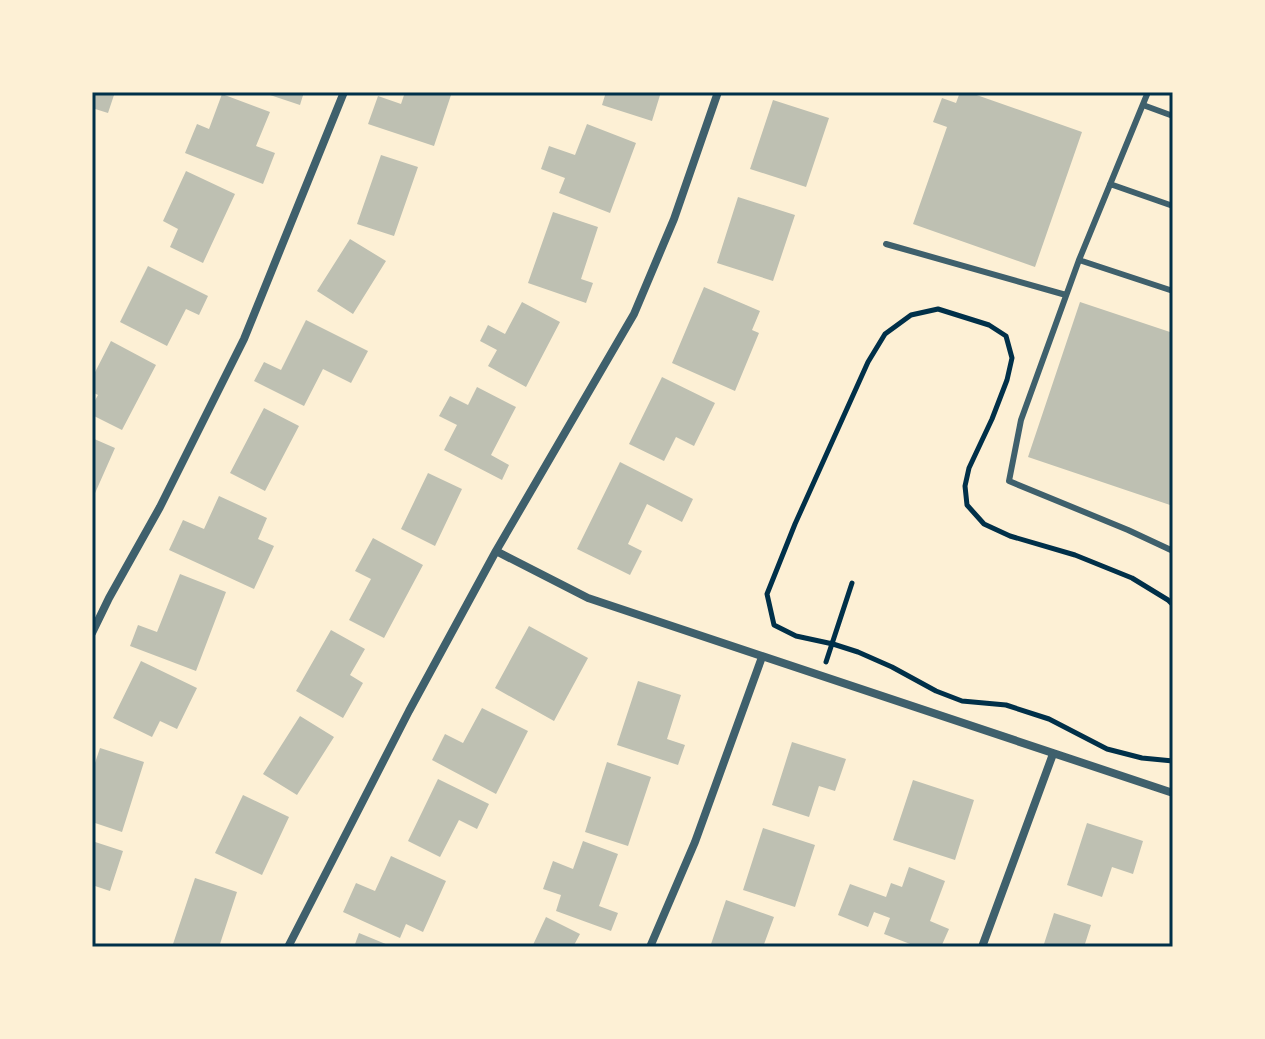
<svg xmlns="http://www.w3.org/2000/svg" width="1265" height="1039" font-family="Signika,sans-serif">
  <rect width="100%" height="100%" fill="#fdf0d5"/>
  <path fill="#bec0b2" d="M92,92H115L108,113L92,108Z
    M261,92H304L300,105Z
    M405,92H452L434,146L368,124L378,96L401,104Z
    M606,92H661L652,121L602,105Z
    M960,92H968L1082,132L1035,267L913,224L947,127L933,122L942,98L956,103Z
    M222,94L270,112L256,146L275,153L263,184L185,153L197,124L209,129Z
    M773,100L829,118L806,187L750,169Z
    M587,124L636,143L610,213L559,193L565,178L541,169L549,146L575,155Z
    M381,155L418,167L394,236L357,224Z
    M186,171L235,194L203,263L170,247L178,229L163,221Z
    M738,197L795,215L773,281L717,263Z
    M553,212L598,227L581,279L593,283L586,303L528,283Z
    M350,239L386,261L353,314L317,291Z
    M148,266L208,296L199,315L186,309L167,346L120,322Z
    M704,287L760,311L752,330L759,333L735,391L672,363Z
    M522,302L560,322L526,387L488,366L497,350L480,341L488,325L505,334Z
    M1080,302L1173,333V506L1028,457Z
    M306,320L368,351L351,383L323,369L304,406L254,381L264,362L281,370Z
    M111,341L156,365L122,430L92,415V406L98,395L92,392V378Z
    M662,377L715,403L694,446L676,437L664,461L629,444Z
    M477,387L516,407L491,455L509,465L502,480L444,450L457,425L439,416L450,396L468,405Z
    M264,408L299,426L265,491L230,473Z
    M92,438L115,448L92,500Z
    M620,462L693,499L682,522L647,504L628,544L642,551L630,575L577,549Z
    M428,473L462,489L435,546L401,529Z
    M219,496L267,518L258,539L274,546L254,589L169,550L183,520L204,529Z
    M373,538L423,565L384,638L349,620L371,579L355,571Z
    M180,574L226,592L196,671L130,646L138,625L157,632Z
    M529,626L588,658L554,721L495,688Z
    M331,630L365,649L350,675L363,683L343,718L296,691Z
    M141,661L197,688L177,729L160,721L152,737L113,718Z
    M638,681L681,695L667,739L685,745L678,765L617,745Z
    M482,708L528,731L496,794L432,760L445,734L463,743Z
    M300,716L334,737L297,795L263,774Z
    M792,742L846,759L835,791L819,786L809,817L772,805Z
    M100,748L144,762L122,832L92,822V772Z
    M607,762L651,777L628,846L585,832Z
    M438,779L489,804L477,829L459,820L440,857L408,841Z
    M913,780L974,800L955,860L893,840Z
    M243,795L289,817L262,875L215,853Z
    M1087,823L1143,841L1133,874L1112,867L1102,897L1067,885Z
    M763,828L815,845L795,907L743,890Z
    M92,841L123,851L110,891L92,885Z
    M583,841L618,854L599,906L618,913L611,931L556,911L561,895L543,889L553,861L573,869Z
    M391,856L446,881L423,932L406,924L400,938L343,912L356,883L375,891Z
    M909,867L945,881L930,921L949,929L941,947H918L884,934L890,918L874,912L868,927L838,915L850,884L886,897L891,883L902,887Z
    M195,878L237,892L219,947H172Z
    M726,900L774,917L763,947H710Z
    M1054,913L1091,925L1084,947H1043Z
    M546,917L580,934L573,947H532Z
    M359,933L393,947H354Z"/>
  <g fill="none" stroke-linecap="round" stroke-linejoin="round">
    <path stroke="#003049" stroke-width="5" d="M1173,605L1168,600L1132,578L1075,555L1010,536L984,524L967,505L965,486L969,468L992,419L1007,380L1012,358L1006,336L989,325L938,309L911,315L885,334L868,362L795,524L767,594L774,625L796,636L833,644L858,652L892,667L936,691L962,701L1006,705L1049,719L1107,749L1142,758L1173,761
      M826,662L852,583"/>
    <path stroke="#3f606c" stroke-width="6" d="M1148,92L1079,260L1173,291
      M1143,105L1173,116
      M1110,184L1173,206
      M886,244L1066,295
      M1079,260L1021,420L1009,481L1128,530L1173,551"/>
    <path stroke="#3f606c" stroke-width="8" d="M496,551L588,598L1173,793
      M92,633L109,598L160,507L244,339L344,92
      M288,947L409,711L496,551L634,314L674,219L718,92
      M650,947L695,842L762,657
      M982,947L1053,754"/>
  </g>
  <rect width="1265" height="1039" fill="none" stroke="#fdf0d5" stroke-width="188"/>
  <rect x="94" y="94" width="1077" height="851" fill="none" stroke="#003049" stroke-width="3"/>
</svg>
